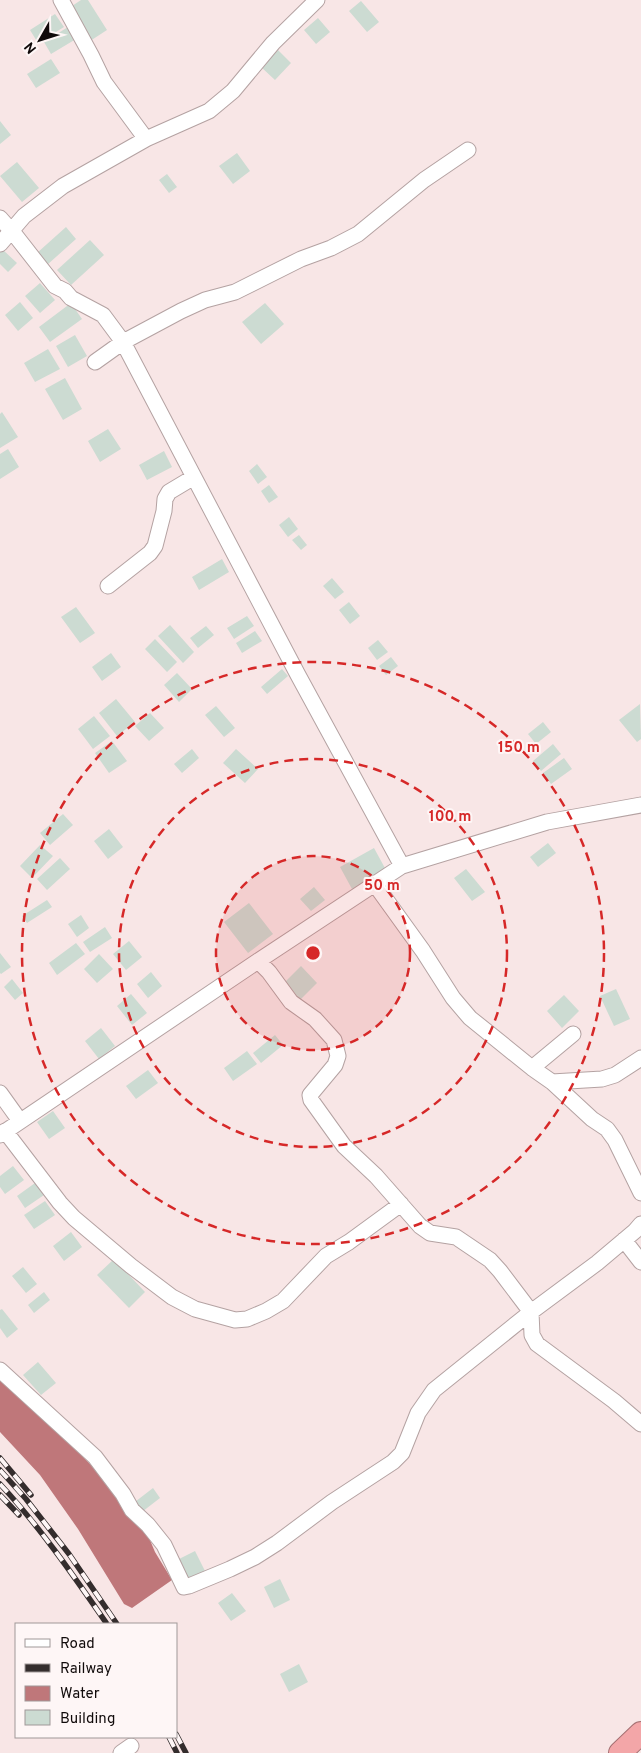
<svg xmlns="http://www.w3.org/2000/svg" width="641" height="1753" font-family="Overpass,sans-serif">
  <rect width="100%" height="100%" fill="#f8e6e6"/>
  <path fill="#bf777a" d="M0,1371L119,1494L147,1533L155,1552L172,1580L132,1608L124,1604L78,1529L40,1475L0,1432Z"/>
  <path fill="#ccdbd2" d="M81,0H88L107,30L87,43L66,10Z
    M361,1L379,22L367,32L349,11Z
    M55,14L64,27L38,43L30,30Z
    M318,18L330,32L316,44L304,30Z
    M68,27L76,39L51,54L44,42Z
    M278,50L291,63L275,80L261,67Z
    M51,59L60,73L36,88L27,74Z
    M0,121L11,135L0,144Z
    M237,153L250,171L233,184L219,166Z
    M17,162L39,188L22,202L0,176Z
    M167,174L177,187L169,193L159,180Z
    M66,227L76,239L47,265L37,253Z
    M90,240L104,255L71,285L57,270Z
    M2,249L17,263L8,272L0,264V251Z
    M40,283L55,300L40,313L25,296Z
    M20,302L33,318L18,331L5,315Z
    M71,303L82,319L50,342L39,327Z
    M265,303L284,324L261,344L242,322Z
    M75,335L87,356L68,367L56,346Z
    M48,349L60,369L35,382L24,363Z
    M65,378L82,409L63,420L45,389Z
    M2,412L18,437L0,448V414Z
    M108,429L121,449L100,462L88,441Z
    M8,449L19,467L0,479V454Z
    M164,451L172,467L147,480L139,465Z
    M257,464L267,477L258,484L249,471Z
    M269,485L278,497L269,503L261,491Z
    M289,517L298,529L288,537L279,525Z
    M299,535L307,545L301,550L292,540Z
    M222,559L229,572L199,590L192,577Z
    M332,578L344,592L335,599L323,586Z
    M349,602L360,616L350,624L339,610Z
    M76,607L95,633L80,643L61,617Z
    M247,616L254,626L234,639L227,628Z
    M170,625L194,652L183,663L158,636Z
    M206,626L214,635L198,648L190,638Z
    M255,631L262,641L242,653L236,643Z
    M155,639L177,662L167,672L145,649Z
    M378,640L388,652L377,660L368,648Z
    M111,653L121,667L102,681L92,667Z
    M391,657L398,666L386,675L379,666Z
    M282,669L288,676L267,694L261,687Z
    M177,673L192,689L179,702L164,685Z
    M116,699L135,722L117,736L99,713Z
    M640,704L641,739L637,742L619,720Z
    M216,706L235,728L224,737L205,715Z
    M150,713L164,728L149,741L135,726Z
    M94,716L110,736L93,749L78,729Z
    M543,722L551,732L536,744L528,734Z
    M112,741L127,761L109,773L95,753Z
    M553,744L561,754L541,771L533,761Z
    M192,749L199,758L182,773L174,764Z
    M236,749L258,769L245,783L223,763Z
    M564,758L572,769L551,784L543,773Z
    M63,814L73,825L50,845L40,833Z
    M109,829L123,847L108,859L94,841Z
    M548,843L556,853L538,867L530,857Z
    M40,845L53,856L32,878L20,866Z
    M374,848L386,870L352,889L340,867Z
    M60,858L70,869L47,890L37,879Z
    M466,869L485,892L472,901L454,878Z
    M314,887L325,900L311,911L300,899Z
    M47,900L52,907L27,923L22,916Z
    M249,903L273,934L248,953L224,922Z
    M81,915L89,928L77,937L68,924Z
    M105,927L112,938L90,952L83,942Z
    M129,941L142,957L126,970L113,954Z
    M76,943L85,954L57,975L49,963Z
    M0,953L11,967L1,974L0,973Z
    M99,954L113,969L97,983L84,969Z
    M301,966L317,983L297,1003L281,986Z
    M151,972L162,986L148,998L137,984Z
    M12,979L23,993L15,1000L4,987Z
    M616,989L630,1019L614,1026L600,996Z
    M131,994L147,1013L132,1025L117,1006Z
    M564,995L579,1011L562,1028L547,1011Z
    M101,1028L115,1046L99,1059L85,1041Z
    M275,1035L283,1045L261,1063L253,1053Z
    M247,1051L257,1064L233,1081L224,1068Z
    M148,1070L158,1083L136,1099L126,1086Z
    M53,1111L65,1128L49,1139L37,1122Z
    M13,1166L24,1180L5,1194L0,1187V1176Z
    M35,1183L44,1195L25,1208L17,1196Z
    M45,1201L55,1215L34,1229L24,1215Z
    M71,1232L82,1247L64,1261L53,1246Z
    M114,1259L145,1292L129,1308L97,1275Z
    M23,1267L37,1284L26,1293L12,1276Z
    M44,1292L50,1300L34,1313L28,1305Z
    M2,1309L18,1329L7,1338L0,1328V1310Z
    M38,1362L56,1383L41,1395L23,1375Z
    M153,1488L160,1498L138,1515L131,1505Z
    M195,1551L206,1573L187,1583L175,1561Z
    M280,1579L290,1600L274,1608L264,1587Z
    M232,1593L246,1611L231,1621L218,1603Z
    M299,1664L308,1682L289,1692L280,1674Z"/>
  <g fill="none" stroke-linecap="round" stroke-linejoin="round">
    <g stroke="#b4a2a2" stroke-width="17">
      <path id="minor" d="M61,0L91,55L104,82L146,139
        M0,218L15,235L55,286L65,291L71,298L103,315L123,342L298,675L402,866
        M0,244L24,216L63,186L146,139L209,111L233,91L273,43L317,0
        M95,362L123,342L181,311L205,300L235,292L301,259L331,248L358,234L424,180L468,150
        M108,586L150,553L155,546L164,511L165,499L169,492L194,477
        M374,883L423,951L453,998L470,1018L532,1068L552,1082L592,1119L607,1129L615,1140L641,1193
        M258,961L269,972L291,1002L315,1019L334,1040L338,1056L335,1065L310,1095L311,1100L344,1146L376,1176L420,1226L430,1233L456,1237L490,1260L500,1271L531,1312L532,1335L537,1344L614,1401L641,1424
        M532,1068L573,1034
        M552,1082L602,1079L615,1075L641,1058
        M0,1093L20,1121
        M5,1131L60,1203L74,1218L131,1266L172,1297L195,1309L235,1320L247,1319L266,1311L283,1301L326,1256L349,1242L401,1204
        M0,1135L258,961L402,866L547,822L641,805
        M624,1240L641,1262
        M0,1370L95,1457L123,1494L132,1510L148,1525L164,1545L184,1587L189,1586L230,1569L255,1557L277,1543L332,1502L393,1462L402,1453L418,1413L434,1390L531,1312L597,1263L635,1231L641,1224
        M121,1753L131,1746"/>
    </g>
    <g stroke="#a46f71" stroke-width="24">
      <path id="highway" d="M620,1753L641,1733"/>
    </g>
    <use href="#minor" stroke="#fff" stroke-width="15"/>
    <use href="#highway" stroke="#f3a6a8" stroke-width="22"/>
    <g stroke="#342d2d" stroke-width="5.5">
      <path id="rail" d="M0,1458L31,1495
        M0,1470L26,1499L69,1554L117,1624
        M0,1484C40,1527 73,1575 107,1624
        M0,1495L19,1515
        M176,1734L186,1753
        M169,1737L177,1753"/>
    </g>
    <use href="#rail" stroke="#fef6f6" stroke-width="4" stroke-dasharray="11" stroke-linecap="butt"/>
  </g>
  <circle cx="313" cy="953" r="97" fill="#d62828" fill-opacity=".12"/>
  <g fill="none" stroke="#d62828" stroke-width="2.5" stroke-dasharray="9 6">
    <circle cx="313" cy="953" r="97"/>
    <circle cx="313" cy="953" r="194"/>
    <circle cx="313" cy="953" r="291"/>
  </g>
  <circle cx="313" cy="953" r="8" fill="#d62828" stroke="#fef6f6" stroke-width="2.5"/>
  <g font-size="15" text-anchor="middle" font-weight="bold" fill="#d62828" stroke="#fef6f6" stroke-width="4" stroke-linejoin="round" paint-order="stroke">
    <text x="519" y="752">150 m</text>
    <text x="450" y="821">100 m</text>
    <text x="382" y="890">50 m</text>
  </g>
  <rect x="15" y="1623" width="162" height="115" fill="#fef6f6" stroke="#9f9898"/>
  <rect x="25" y="1639" width="25" height="8" fill="#ffffff" stroke="#9f9898"/>
  <text x="60" y="1648" font-size="15" fill="#100a0a">Road</text>
  <rect x="25" y="1664" width="25" height="8" fill="#342d2d" stroke="#9f9898"/>
  <text x="60" y="1673" font-size="15" fill="#100a0a">Railway</text>
  <rect x="25" y="1686" width="25" height="15" fill="#bf777a" stroke="#9f9898"/>
  <text x="60" y="1698" font-size="15" fill="#100a0a">Water</text>
  <rect x="25" y="1710" width="25" height="15" fill="#ccdbd2" stroke="#9f9898"/>
  <text x="60" y="1723" font-size="15" fill="#100a0a">Building</text>
  <g transform="translate(40 40) rotate(231)" stroke="#fef6f6" stroke-width="4" paint-order="stroke">
  <path d="M0-4L9 19L0 12L-9 19Z" fill="#100a0a"/>
  <text y="-8" font-size="14" font-weight="bold" text-anchor="middle" fill="#100a0a">N</text>
  </g>
</svg>
